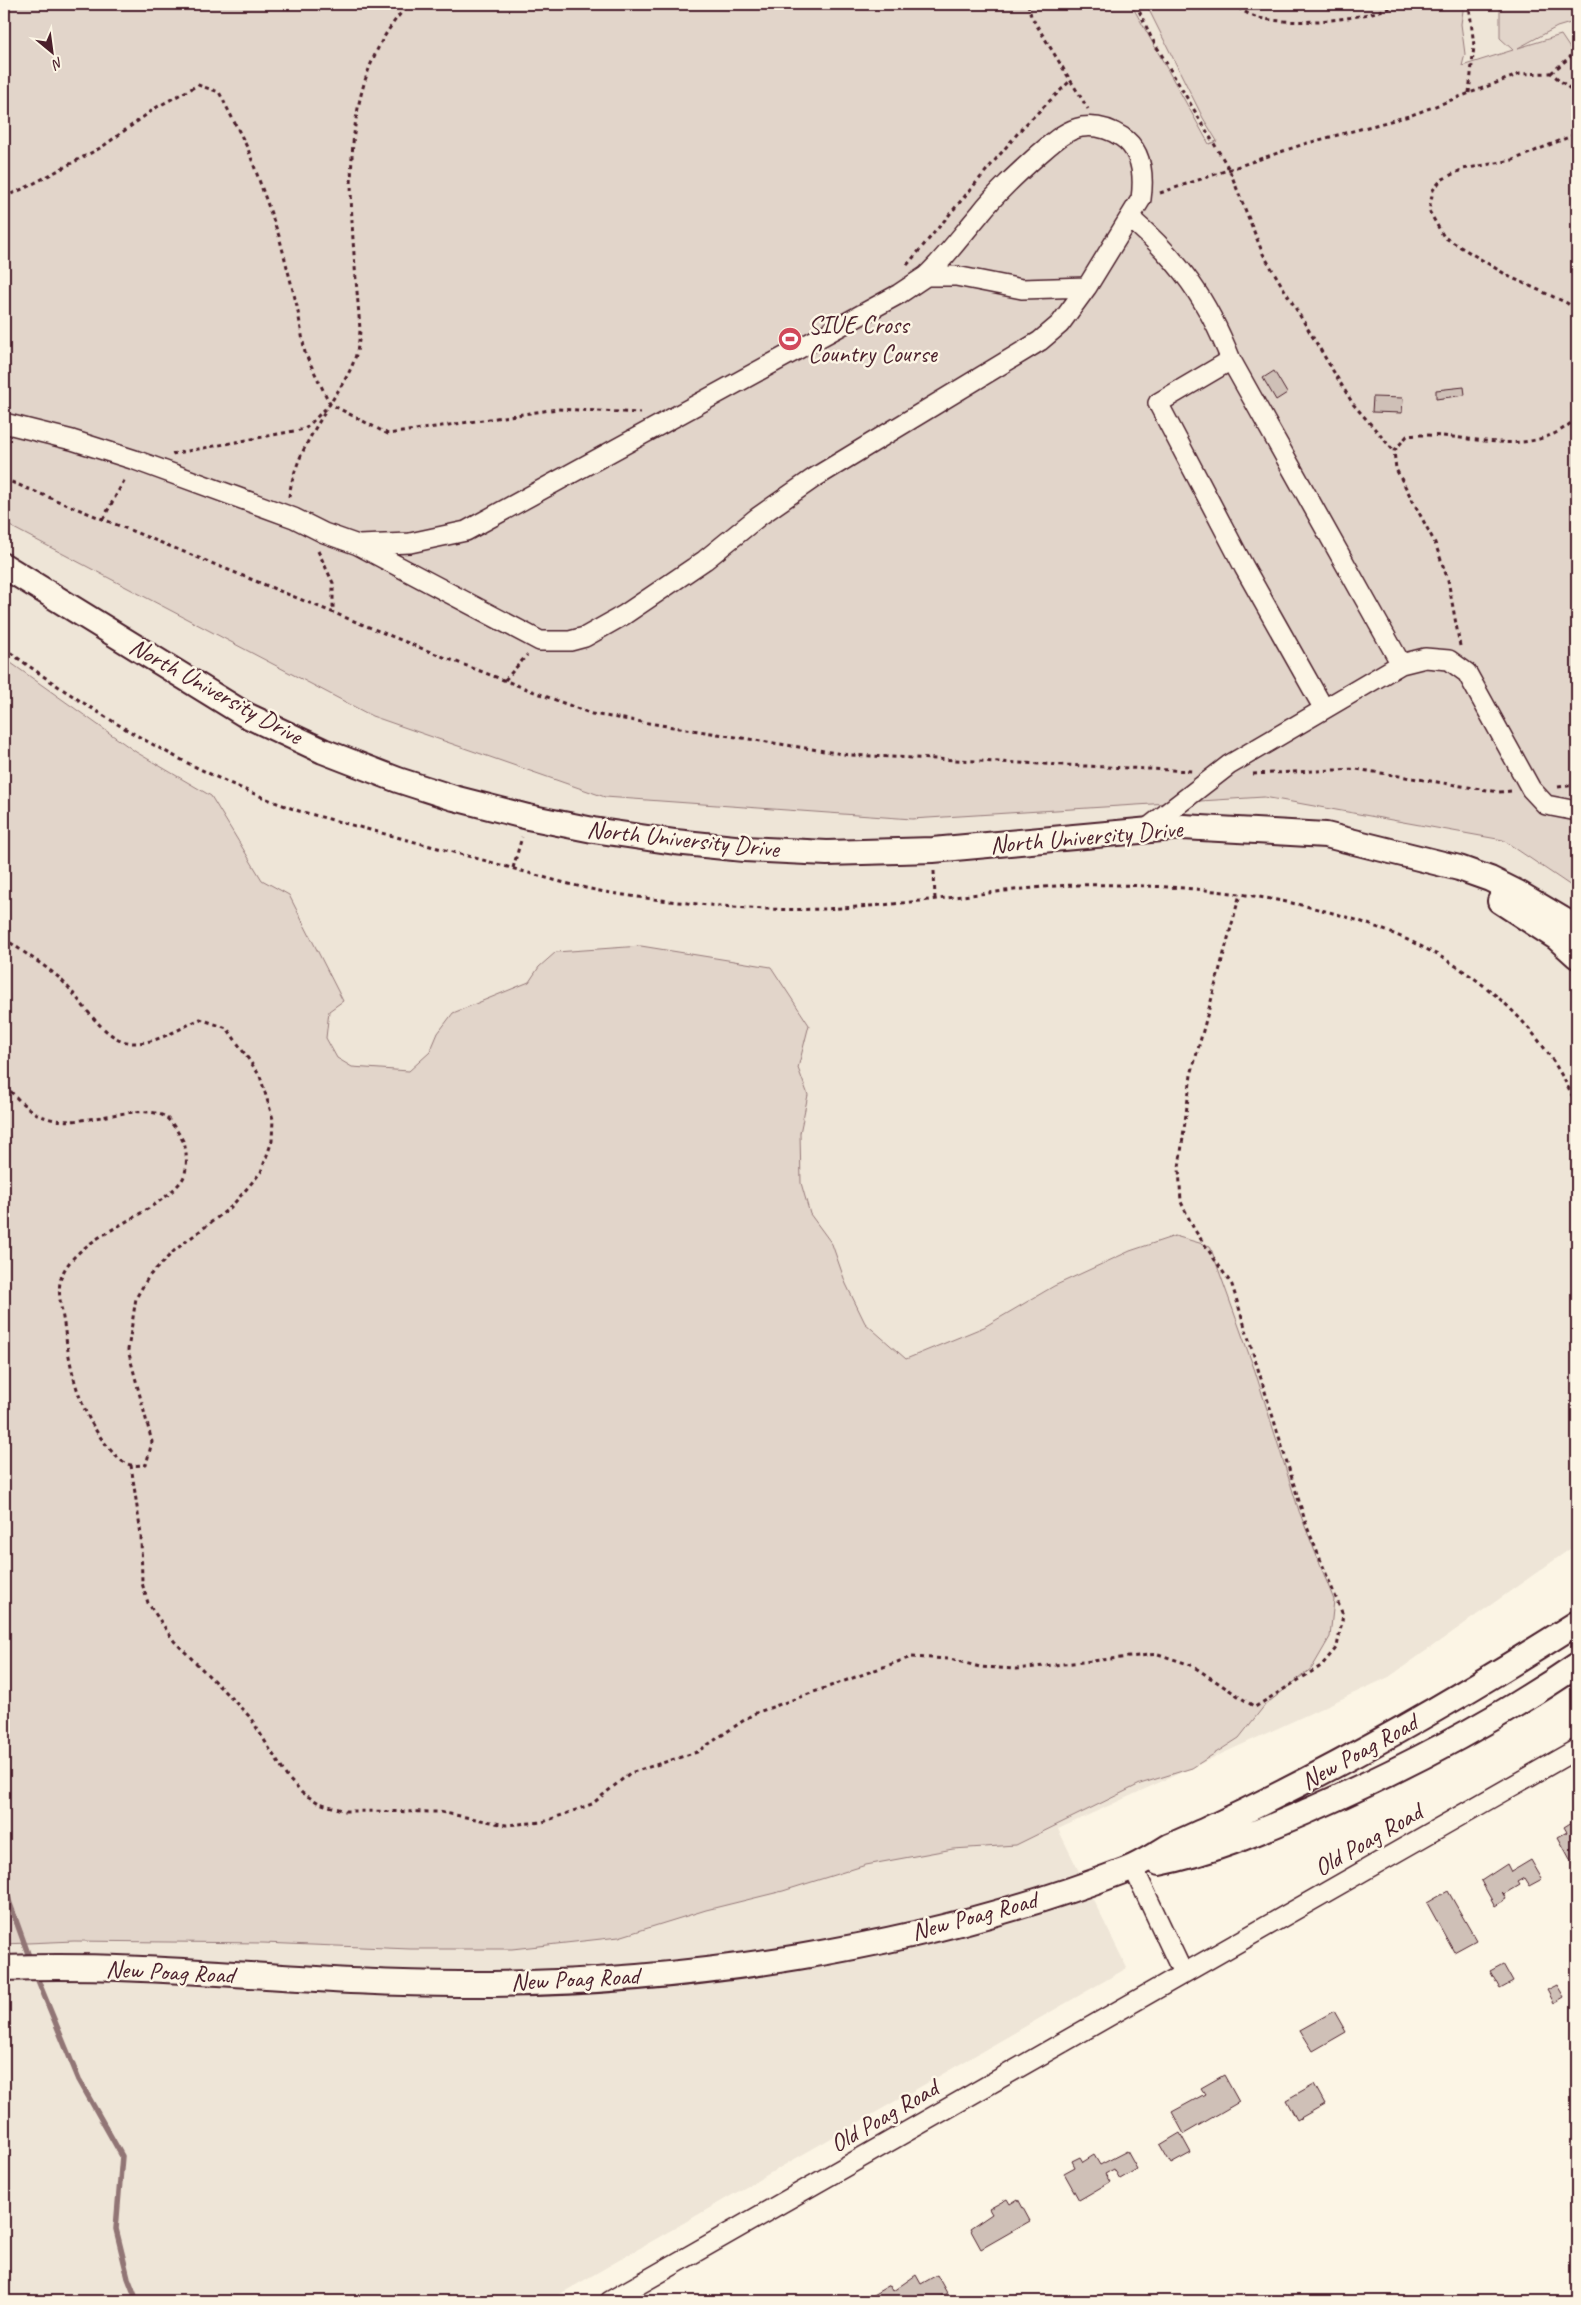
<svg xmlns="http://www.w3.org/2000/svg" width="1581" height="2305" font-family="Caveat,sans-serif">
  <rect width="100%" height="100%" fill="#fcf5e5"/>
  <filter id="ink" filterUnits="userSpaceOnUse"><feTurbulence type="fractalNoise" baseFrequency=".02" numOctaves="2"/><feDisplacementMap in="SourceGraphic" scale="10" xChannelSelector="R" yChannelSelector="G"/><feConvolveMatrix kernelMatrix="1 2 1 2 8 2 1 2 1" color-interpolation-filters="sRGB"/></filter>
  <g filter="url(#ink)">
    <path fill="#eee5d7" d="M4,4H1577V1544L1389,1677L1058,1829L1127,1968L548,2301H4Z"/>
    <path fill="#e2d5ca" stroke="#967a7a" d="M4,4H1131L1209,144L1217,141L1203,118L1146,4H1464L1461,24L1465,54L1462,66L1513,50L1500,38V4H1577V21L1557,27L1518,48L1561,35L1577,59V890L1503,840L1264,797L912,819L605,797L372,716L4,523Z
      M4,658L136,752L211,796L262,880L289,895L343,1001L329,1011L326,1038L337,1058L352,1067L409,1071L430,1052L438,1033L453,1013L529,982L539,967L556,952L641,946L771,967L809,1025L798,1068L808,1095L800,1133L801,1183L810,1214L832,1244L846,1284L865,1323L906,1359L984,1327L1054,1286L1130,1251L1175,1236L1210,1246L1255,1371L1299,1511L1334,1600L1330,1637L1312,1668L1265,1705L1239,1738L1192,1768L1140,1784L1016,1845L953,1849L866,1865L783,1891L706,1910L619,1937L512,1949H410L263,1943L74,1941L4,1944Z"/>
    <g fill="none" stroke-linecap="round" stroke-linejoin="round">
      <path stroke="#917474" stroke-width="5.5" d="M4,1881L10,1904L31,1962
        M35,1973L79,2080L122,2156L116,2229L128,2278L137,2301"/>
    </g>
    <path fill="#cfc0b7" stroke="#4a1f2b" d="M1274,371L1287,393L1276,400L1263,378Z
      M1464,387L1465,395L1436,399V390Z
      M1373,397L1403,398L1402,413L1372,412Z
      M1572,1822L1574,1826L1577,1824V1858L1571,1861L1558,1837L1567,1832L1564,1827Z
      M1531,1860L1542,1879L1529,1886L1524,1878L1517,1882L1519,1885L1504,1894L1502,1892L1506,1899L1495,1906L1481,1881L1507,1864L1511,1872Z
      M1448,1891L1476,1940L1454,1952L1427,1903Z
      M1503,1964L1513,1982L1500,1989L1490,1971Z
      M1557,1985L1564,1997L1554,2003L1547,1990Z
      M1334,2011L1346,2032L1313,2051L1300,2030Z
      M1224,2075L1239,2102L1184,2134L1172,2112L1205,2094L1201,2088Z
      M1314,2084L1325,2104L1297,2120L1286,2100Z
      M1180,2133L1191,2153L1171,2164L1160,2145Z
      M1127,2151L1137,2169L1120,2179L1114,2169L1105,2174L1110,2182L1079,2200L1064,2173L1075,2167L1072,2161L1080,2157L1083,2162L1094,2155L1100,2165Z
      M1007,2199L1010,2204L1018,2199L1030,2221L981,2249L970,2229L992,2214L989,2209Z
      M916,2275L921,2284L937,2275L947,2293L932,2301H874L871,2296L890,2285L893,2291Z"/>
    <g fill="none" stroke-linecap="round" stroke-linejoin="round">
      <g stroke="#4a1f2b" stroke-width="22">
        <path id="minor" d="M1130,218C1180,261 1207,299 1231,360L1401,664L1229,765L1145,830
          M1231,360L1158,403L1244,567L1324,709
          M4,423L72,440L135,460L294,518L324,533L358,545L540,641H570L585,637L624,615L705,560L758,517L814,478L1040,341L1060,324L1087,287
          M359,545L410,543L466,531L899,294L926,276H956L1022,289L1087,287L1141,199C1144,177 1143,151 1122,137C1110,129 1097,125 1082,127C1065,130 1051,144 1038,155C1017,174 996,193 979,215C961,236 946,257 926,276
          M1401,664L1425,658L1449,660L1467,673L1531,789L1546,805L1577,811
          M1133,1867L1183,1973
          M610,2301L1577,1749"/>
      </g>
      <g stroke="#4a1f2b" stroke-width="28">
        <path id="major" d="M4,566L244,714L323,751L398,780L454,798L528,817L593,830L675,842L744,849L827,853L933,850L1183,827L1326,835L1459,868L1490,879L1518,893L1577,928
          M1500,901L1557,938L1577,956
          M1159,1863C1211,1853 1261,1831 1310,1810C1403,1769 1493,1723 1577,1665
          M4,1968C154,1962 308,1984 460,1984C680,1985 920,1949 1126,1870C1142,1864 1156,1854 1170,1846C1183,1840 1195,1835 1208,1829C1336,1769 1458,1699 1577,1623"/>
      </g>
      <path stroke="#4a1f2b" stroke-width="3" stroke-dasharray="4 4" stroke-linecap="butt" d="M1028,4L1031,16L1088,109
        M1136,4L1151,37L1229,169L1263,254L1353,404L1394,451
        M1231,4C1240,8 1249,16 1259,18C1298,26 1363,20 1400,4
        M1551,73L1577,51
        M1469,93L1474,46L1469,4
        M1577,128L1576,134L1513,160L1463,169L1441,180L1433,190L1429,211L1444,237L1510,277L1567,303L1577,311
        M1160,193L1304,144L1409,116L1520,74L1551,73L1574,92L1577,100
        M4,197L27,187L102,147L157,107L198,85L219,92L248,149L279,236L297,306L305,353L330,404C347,376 358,363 360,330C353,225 329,88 409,4
        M907,265L1023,127L1071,80
        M172,454L305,429L330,404L388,434L557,409L641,413
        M4,479L428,651L592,714L849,755L1192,771
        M289,497C293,465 310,436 327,409
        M103,519L126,477
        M318,551L333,583V612
        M1460,646L1448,580L1435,543L1396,469L1394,451L1407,436C1453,430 1507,454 1551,435C1560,432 1569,424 1577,419
        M4,648C95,715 192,773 299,811C359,827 419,843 479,859C520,870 563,884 605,892C653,900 701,905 749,908C848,915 946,896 1044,887C1086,883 1127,885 1168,887C1329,897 1507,944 1577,1106
        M505,680L527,655
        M1253,774L1356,769L1499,792L1512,791
        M1558,787L1577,785
        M513,868L522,837
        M934,871L935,900
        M4,938C21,951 40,962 57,976C80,995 102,1044 136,1043C157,1043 181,1028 200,1019L227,1028L260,1076L273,1119L272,1141L261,1172L231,1207L175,1250L149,1276L136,1298L128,1350L152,1442L146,1465C142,1465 136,1466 131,1465C121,1463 114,1454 108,1447C78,1411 70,1369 64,1324C62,1310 56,1289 62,1275C79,1234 155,1217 182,1180C188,1172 187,1152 184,1143C181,1136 170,1119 164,1116C134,1101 80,1131 44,1117C27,1111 16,1097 4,1084
        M131,1465L141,1535L142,1583L148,1603L174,1641L250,1717L287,1777L302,1793L319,1803L345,1811L440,1812L506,1825L543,1822L592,1804L630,1773L697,1752L753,1714L911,1657L950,1659L980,1667L1016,1669L1158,1654L1191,1665L1255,1707L1321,1666L1337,1647L1343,1615L1307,1527L1232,1285L1194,1229L1181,1202L1179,1168L1191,1075L1240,894"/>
      <use href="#minor" stroke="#fcf5e5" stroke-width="19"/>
      <use href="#major" stroke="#fcf5e5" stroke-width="24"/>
    </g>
  </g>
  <defs>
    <g id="stadium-disc" transform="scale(1.25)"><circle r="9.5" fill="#d1495b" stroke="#fcf5e5"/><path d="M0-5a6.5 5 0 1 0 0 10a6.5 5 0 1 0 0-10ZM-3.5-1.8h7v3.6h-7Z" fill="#fff"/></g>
  </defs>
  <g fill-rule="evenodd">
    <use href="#stadium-disc" x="790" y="339"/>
  </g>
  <g text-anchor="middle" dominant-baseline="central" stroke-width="5" stroke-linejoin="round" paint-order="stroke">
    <g font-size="25" fill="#4a1f2b" stroke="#fcf5e5" text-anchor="start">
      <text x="808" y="325">SIUE Cross<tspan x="808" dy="29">Country Course</tspan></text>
    </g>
    <g font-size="25" fill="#4a1f2b" stroke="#fcf5e5">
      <text transform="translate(216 691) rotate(29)">North University Drive</text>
      <text transform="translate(1086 837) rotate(-5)">North University Drive</text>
      <text transform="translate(683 839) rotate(6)">North University Drive</text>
      <text transform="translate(1359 1752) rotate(-29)">New Poag Road</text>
      <text transform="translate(1368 1840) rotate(-30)">Old Poag Road</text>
      <text transform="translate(974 1916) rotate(-15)">New Poag Road</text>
      <text transform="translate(170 1972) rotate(3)">New Poag Road</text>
      <text transform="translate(575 1979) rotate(-3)">New Poag Road</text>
      <text transform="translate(884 2116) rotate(-30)">Old Poag Road</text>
    </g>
  </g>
  <rect width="1581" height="2305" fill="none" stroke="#fcf5e5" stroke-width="20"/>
  <rect x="10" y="10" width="1561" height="2285" fill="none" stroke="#4a1f2b" stroke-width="2" filter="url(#ink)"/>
  <g transform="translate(52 52) rotate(151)" stroke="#fcf5e5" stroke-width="4" paint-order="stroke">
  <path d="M0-4L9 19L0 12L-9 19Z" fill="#4a1f2b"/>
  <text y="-8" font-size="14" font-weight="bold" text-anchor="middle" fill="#4a1f2b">N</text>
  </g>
</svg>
